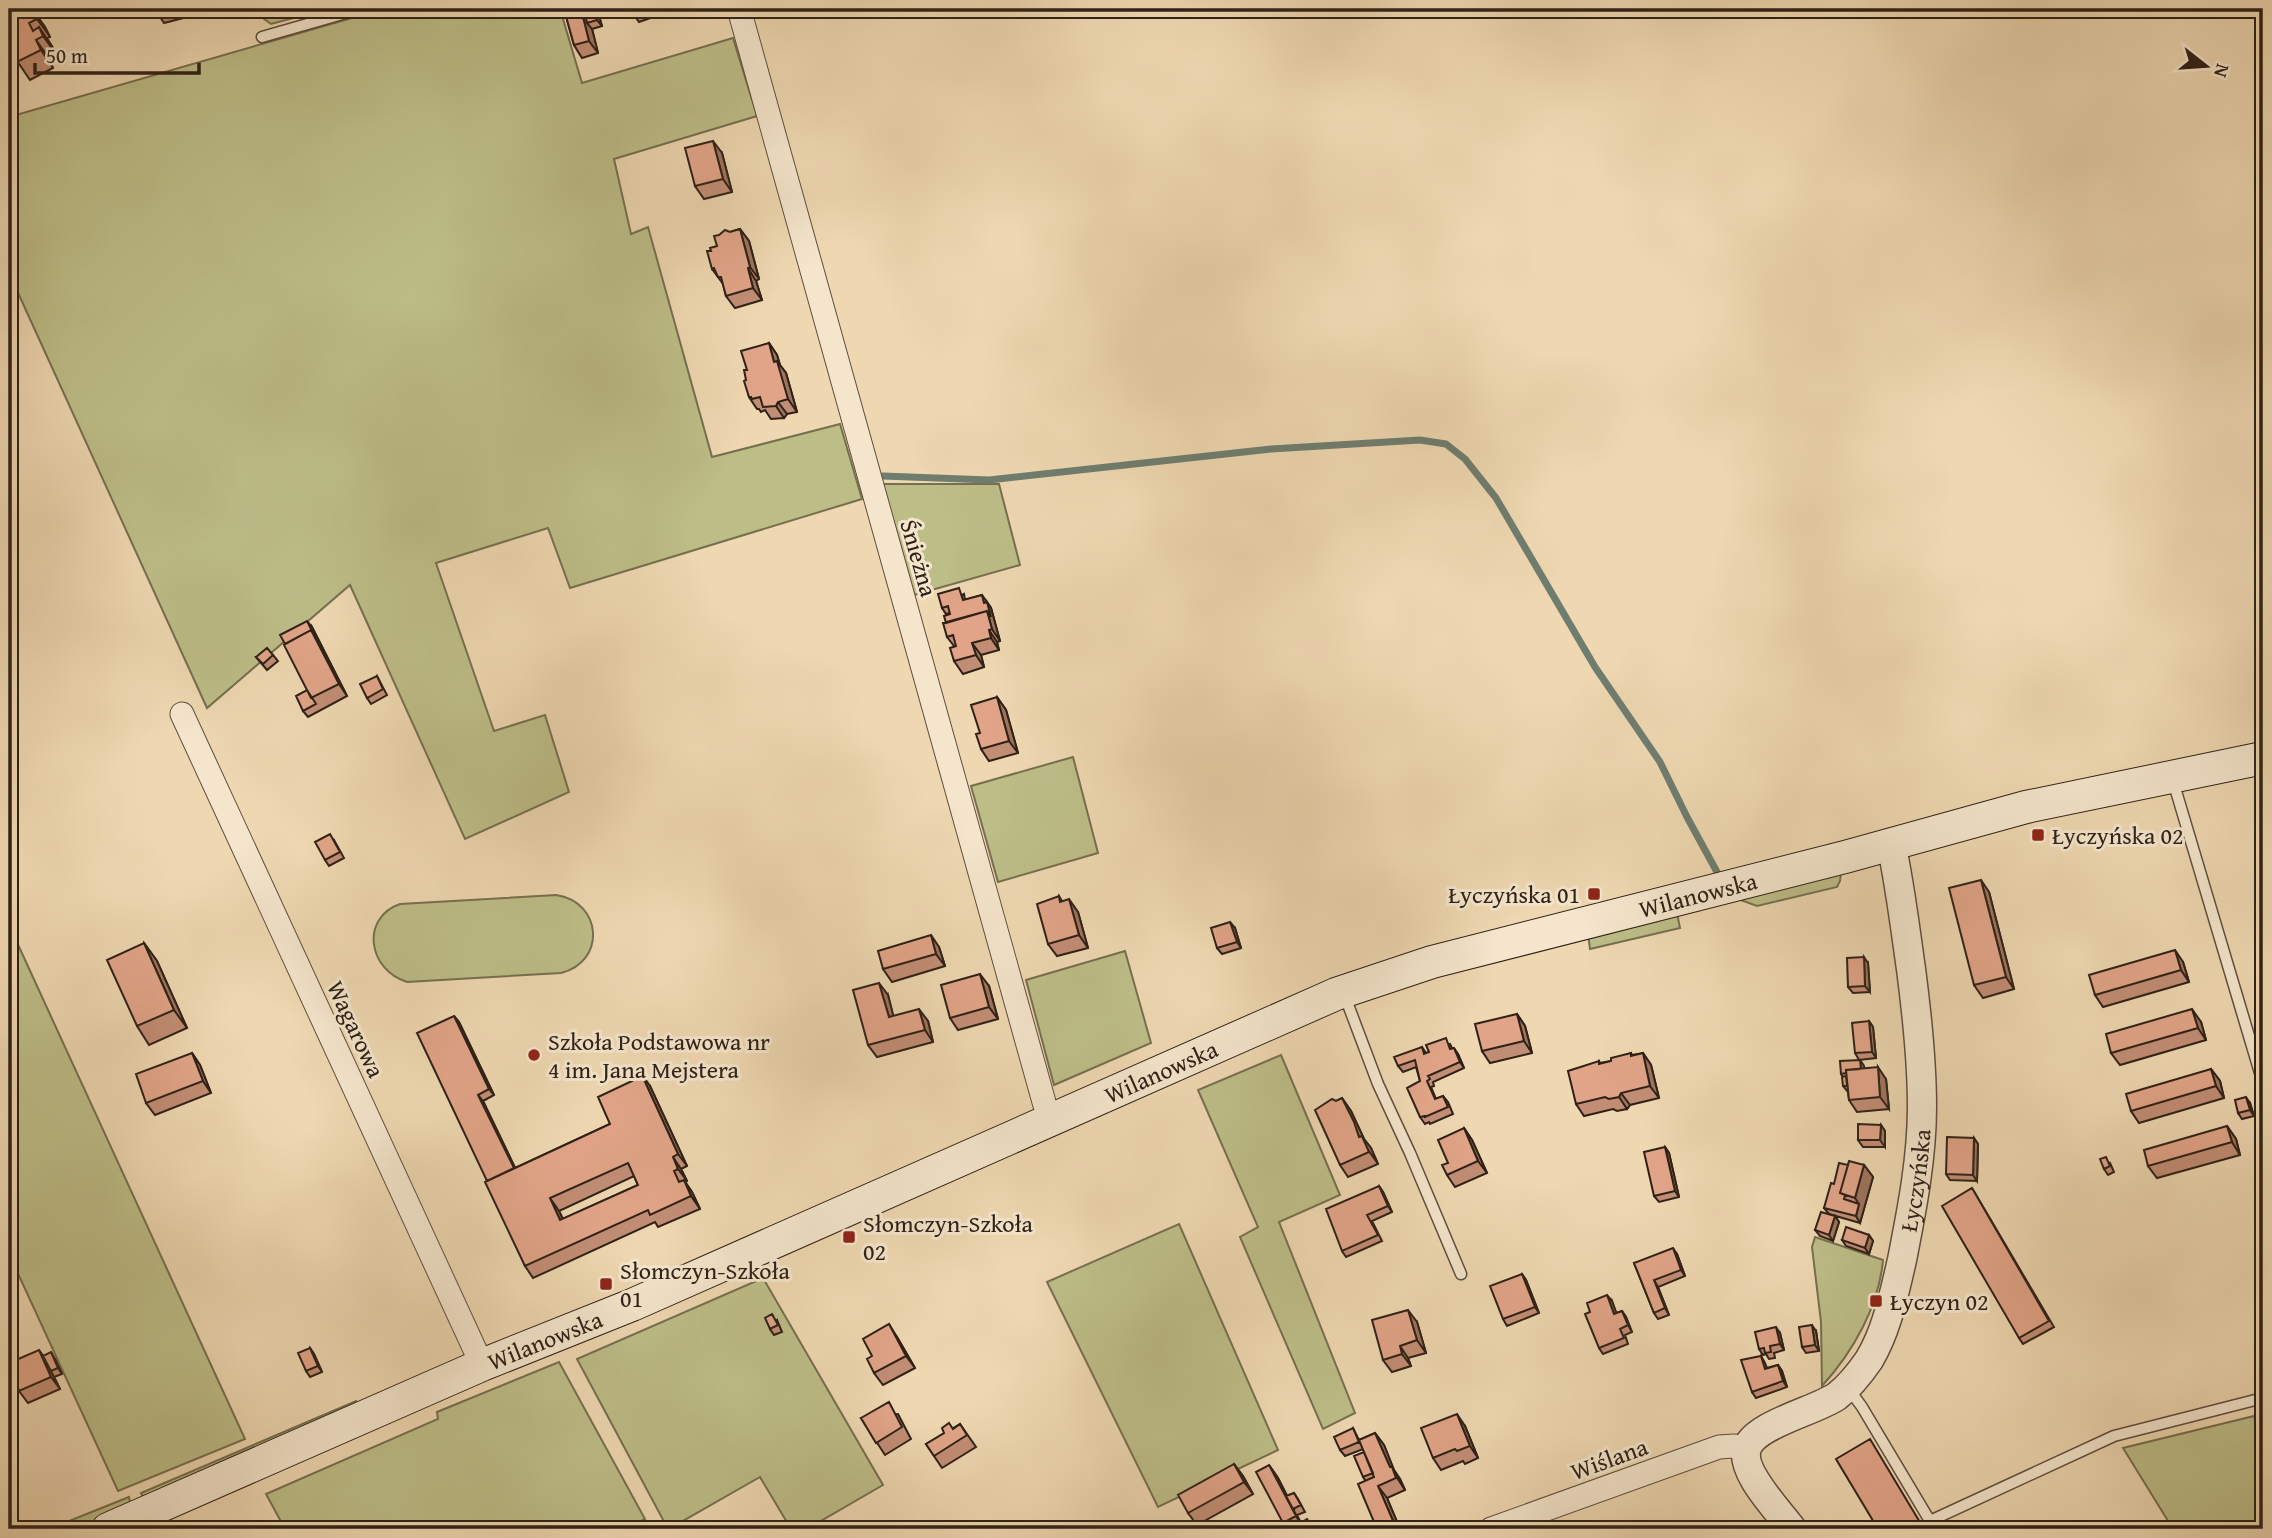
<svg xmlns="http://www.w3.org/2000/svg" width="2272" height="1538" font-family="'Gentium Book Plus',serif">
  <rect width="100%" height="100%" fill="#eed7b1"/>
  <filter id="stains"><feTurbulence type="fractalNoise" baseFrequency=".00286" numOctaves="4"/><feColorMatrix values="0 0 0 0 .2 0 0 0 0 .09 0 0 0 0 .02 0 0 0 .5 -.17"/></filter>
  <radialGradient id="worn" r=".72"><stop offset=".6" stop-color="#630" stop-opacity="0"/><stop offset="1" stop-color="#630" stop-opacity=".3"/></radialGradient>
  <path fill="#bdbd88" stroke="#766f50" stroke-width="2" d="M262,9H327L271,24L264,19Z
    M383,9H560L582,83L733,38L757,116L614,159L631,234L648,227L712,457L840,424L862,499L570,588L548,528L436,563L494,731L545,715L569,792L465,839L350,585L207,708L9,273V117Z
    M883,484H999L1020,565L914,595Z
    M1073,757L1098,853L998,882L971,786Z
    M1841,873L1840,881L1837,887L1757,906L1735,898Z
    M556,895C603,902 606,962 561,973L407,982C368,970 360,918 400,904Z
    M1677,913L1680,928L1590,949L1588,934Z
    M9,925L245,1439L118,1491L9,1254Z
    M1125,951L1151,1043L1054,1085L1026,980Z
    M1281,1055L1340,1195L1279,1222L1355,1413L1323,1429L1240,1237L1258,1227L1198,1090Z
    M1179,1224L1278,1450L1158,1507L1047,1282Z
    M1815,1237L1883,1260C1879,1306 1853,1352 1822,1386L1821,1322L1812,1247Z
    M763,1278L883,1485L807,1529H791L760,1477L683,1521L687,1529H668L577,1359Z
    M559,1362L645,1519L626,1529H285L266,1494L438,1419L437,1412Z
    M356,1401L357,1404L144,1499L141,1493Z
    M2254,1416L2263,1453V1529H2173L2123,1448Z
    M129,1497L131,1508L81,1529H67L64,1523Z"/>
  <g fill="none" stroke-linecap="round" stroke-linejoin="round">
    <path stroke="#6f7d6f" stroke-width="7" d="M883,476L989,480L1271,449L1420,440L1446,444L1465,459L1496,498L1595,667L1660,762L1687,817L1717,872"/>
    <g stroke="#5f4e3e" stroke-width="13">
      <path id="service" d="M262,37L360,9
        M2173,781L2263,1083
        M1344,994L1378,1084L1410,1153L1461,1274
        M1849,1389L1862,1407L1930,1521L2114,1436L2263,1398"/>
    </g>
    <g stroke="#5f4e3e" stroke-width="25">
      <path id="minor" d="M739,9L1049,1120
        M182,714L482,1365
        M1491,1529L1719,1447L1734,1446L1746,1449"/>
    </g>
    <g stroke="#5f4e3e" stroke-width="31">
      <g id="tertiary">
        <path id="s1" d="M1792,1529C1779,1511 1739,1471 1747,1448C1755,1424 1816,1411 1837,1396C1850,1386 1860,1373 1869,1360C1887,1330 1894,1294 1902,1260C1912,1209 1922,1158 1922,1107C1922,1061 1917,1015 1911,969C1905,927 1900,885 1891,843"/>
      </g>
    </g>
    <g stroke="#2f2117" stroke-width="34">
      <g id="secondary">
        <path id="s2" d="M108,1529L482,1365L632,1305L1336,994L1432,962L1845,857L2026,807L2263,758"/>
      </g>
    </g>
    <use href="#service" stroke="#f4e5cc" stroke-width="10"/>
    <use href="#minor" stroke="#f4e5cc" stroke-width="23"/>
    <use href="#tertiary" stroke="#f4e5cc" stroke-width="28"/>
    <use href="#secondary" stroke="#f4e5cc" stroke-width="32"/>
  </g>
  <path fill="#c28d75" stroke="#2f2117" stroke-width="2" fill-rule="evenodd" d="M9,9H25L27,11L32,9L45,27L50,37L47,38L56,54L49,58L53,68L30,80L15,58L9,62Z
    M155,9H193L195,15L164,23Z
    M564,9H597L602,26L592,29L598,53L582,58L574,45Z
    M630,9H654L656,16L639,22Z
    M722,153L732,192L704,199L695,186Z
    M740,229L749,241L759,279L756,281L762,300L735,308L726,296L723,284L712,269L711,251L717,246L730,232Z
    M769,343L777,355L780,365L786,373L797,412L787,414L784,418L771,419L765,410L761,412L759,409H757L749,397L746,380L747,370Z
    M964,594L965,600L982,595L991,608L1000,641L997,642L999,650L981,655L984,667L963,674L954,661V646L947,637L946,623L950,613L946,614L942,608Z
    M312,627L347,696L308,717L303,711L307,690Z
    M273,655L278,661L267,670L256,657Z
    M377,676L387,695L371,704L367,698Z
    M997,697L1006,710L1018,753L989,761L981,749Z
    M334,840L344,858L329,866L325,860Z
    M1989,892L2014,989L1983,998L1974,985Z
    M1059,896L1062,901L1078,912L1088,948L1057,956L1048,944Z
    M1235,928L1241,948L1222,954L1217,948Z
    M144,943L157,961L187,1028L149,1045L137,1026Z
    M939,947L945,966L892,982L883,969Z
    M2183,962L2189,982L2103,1007L2095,995Z
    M1868,963L1870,992L1853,993L1848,987Z
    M989,986L998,1019L958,1030L950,1018Z
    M888,995L893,1016L928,1021L933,1042L877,1057L868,1045Z
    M1517,1014L1525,1026L1532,1053L1490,1063L1482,1051Z
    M454,1016L459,1022L494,1095L483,1101L515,1168L610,1124L650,1086L687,1166L681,1169L687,1181L685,1182L692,1192L700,1209L658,1227L655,1222L533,1278L525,1266L487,1181ZM634,1176L638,1185L563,1219L559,1211Z
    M1869,1021L1873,1027L1876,1058L1859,1060L1855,1053Z
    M2201,1022L2206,1040L2120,1065L2111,1053Z
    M1450,1044L1452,1048L1458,1054L1464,1068L1433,1082L1434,1086L1431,1087L1436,1099L1443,1096L1448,1102L1453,1114L1430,1124L1429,1122L1425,1124L1420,1117V1081L1416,1067L1403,1072L1398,1066L1422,1047L1426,1053Z
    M192,1053L200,1065L211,1093L155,1115L146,1103Z
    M1631,1053L1632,1055L1643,1053L1651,1065L1659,1098L1630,1105L1627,1109L1617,1111L1613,1109L1584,1116L1576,1104L1599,1061L1600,1063L1611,1061Z
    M1860,1060L1864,1066V1068L1886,1079L1889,1109L1857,1112L1849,1100L1848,1092L1843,1086V1077L1841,1074Z
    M2211,1069L2220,1081L2224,1098L2139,1123L2131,1111Z
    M1342,1098L1351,1111L1364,1139L1371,1148L1378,1164L1348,1177L1340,1165L1336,1101Z
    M2250,1103L2254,1116L2242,1119L2238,1113Z
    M1881,1125L1885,1131V1147H1863L1858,1140Z
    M2227,1126L2236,1139L2240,1155L2157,1178L2148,1166Z
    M1464,1128L1472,1140L1487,1173L1455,1187L1447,1175L1448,1163Z
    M1974,1138L1978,1144L1977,1181L1950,1180L1946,1174Z
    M1665,1147L1669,1153L1679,1197L1659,1202L1654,1196Z
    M2110,1163L2114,1172L2108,1175L2104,1169Z
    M1848,1165H1864L1873,1177L1860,1223L1829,1214L1824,1208L1834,1184Z
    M1379,1186L1383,1192L1392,1212L1372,1221L1382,1241L1346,1257L1342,1251Z
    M1972,1188L2054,1327L2023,1344L2019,1338Z
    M1835,1216L1839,1222L1833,1241L1820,1236L1815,1230Z
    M1869,1235L1873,1241L1869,1254L1846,1246L1842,1240Z
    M1677,1254L1685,1276L1658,1287L1669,1315L1658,1319L1654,1313L1634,1263Z
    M1522,1274L1526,1280L1539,1313L1507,1326L1503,1319Z
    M1612,1301L1616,1313L1622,1311L1626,1317L1632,1332L1625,1335L1628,1344L1603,1354L1599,1348Z
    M777,1320L782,1332L774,1335L770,1329Z
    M1417,1322L1426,1353L1408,1358L1411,1366L1392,1372L1383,1360Z
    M1816,1331L1819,1351L1806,1353L1802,1347Z
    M1780,1333L1784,1350L1774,1353L1775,1358L1769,1359L1766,1354L1763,1355L1759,1349Z
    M897,1337L915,1368L883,1385L874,1373L872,1356Z
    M310,1348L314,1354L322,1372L310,1377L306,1371Z
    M44,1356L55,1359L62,1374L54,1377L60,1389L28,1403L19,1391Z
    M1761,1356L1765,1363L1767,1368L1778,1365L1782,1371L1787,1387L1756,1398L1752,1392Z
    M898,1414L911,1439L885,1455L861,1418Z
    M960,1424L976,1447L942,1468L926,1444Z
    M1465,1426L1478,1458L1465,1464L1463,1461L1441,1470L1433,1458Z
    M1353,1428L1359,1440L1375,1433L1384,1445L1394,1470L1400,1479L1405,1490L1387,1498L1400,1529H1377L1365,1480L1363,1477L1364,1452L1363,1449L1345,1456L1340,1450Z
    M1234,1464L1243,1476L1253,1494L1197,1525L1188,1513Z
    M1269,1465L1278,1478L1287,1496L1294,1493L1298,1499L1305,1512L1297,1515L1304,1529H1287L1283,1523Z"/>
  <path fill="#9e735f" stroke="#2f2117" stroke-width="2" d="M32,9L45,27L50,37L37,19Z
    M581,9H586L587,23L592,29L598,53L589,41Z
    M594,9H597L602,26L597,20Z
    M39,27L52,46L56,54L43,36Z
    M36,40L49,58L53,68L41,50Z
    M713,141L722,153L732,192L723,179Z
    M740,229L749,241L759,279L750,267Z
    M748,268L756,281L762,300L753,288Z
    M769,343L777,355L780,365L786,373L797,412L788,399L774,362Z
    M778,402L787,414L784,418L776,406Z
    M987,602L991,608L1000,641L992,629L987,611Z
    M307,621L312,627L347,696L339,684L311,630Z
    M989,630L997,642L999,650L991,638Z
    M972,643L981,655L984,667L976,655Z
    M997,697L1006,710L1018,753L1009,741Z
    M1981,880L1989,892L2014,989L2006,977Z
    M1069,899L1078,912L1088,948L1079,935Z
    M1230,922L1235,928L1241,948L1237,942Z
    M931,935L939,947L945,966L936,954Z
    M144,943L157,961L187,1028L174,1010Z
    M2175,950L2183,962L2189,982L2181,970Z
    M1864,957L1868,963L1870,992L1865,986Z
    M980,974L989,986L998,1019L989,1007Z
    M879,983L888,995L897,1030L889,1017Z
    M919,1009L928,1021L933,1042L925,1030Z
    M2192,1009L2201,1022L2206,1040L2198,1028Z
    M1517,1014L1525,1026L1532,1053L1524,1041Z
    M454,1016L459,1022L494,1095L489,1089Z
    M1869,1021L1873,1027L1876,1058L1872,1052Z
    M1454,1048L1458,1054L1464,1068L1460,1062Z
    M192,1053L200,1065L211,1093L203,1081Z
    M1643,1053L1651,1065L1659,1098L1650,1086Z
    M1860,1060L1864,1066L1865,1078L1861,1072Z
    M1878,1067L1886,1079L1889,1109L1880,1097Z
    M2211,1069L2220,1081L2224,1098L2216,1086Z
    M641,1073L650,1086L687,1166L678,1154Z
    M1621,1093L1630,1105L1627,1109L1619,1097Z
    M478,1095L483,1101L521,1180L517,1174Z
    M2246,1097L2250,1103L2254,1116L2250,1110Z
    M1342,1098L1351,1111L1364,1139L1371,1148L1378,1164L1359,1137Z
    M1881,1125L1885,1131V1147L1880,1140Z
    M2227,1126L2236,1139L2240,1155L2232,1142Z
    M1464,1128L1472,1140L1487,1173L1478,1161Z
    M1974,1138L1978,1144L1977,1181L1973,1175Z
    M1665,1147L1669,1153L1679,1197L1675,1191Z
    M673,1157L681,1169L687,1181L678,1169Z
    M1864,1165L1873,1177L1860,1223L1856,1216L1859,1204L1855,1198Z
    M684,1180L692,1192L700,1209L691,1196Z
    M1379,1186L1383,1192L1392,1212L1388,1206Z
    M550,1198L559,1211L569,1232L560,1220Z
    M1835,1216L1839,1222L1833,1241L1829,1235Z
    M1869,1235L1873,1241L1869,1254L1865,1248Z
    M1673,1248L1677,1254L1685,1276L1681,1270Z
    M1522,1274L1526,1280L1539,1313L1535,1307Z
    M1654,1280L1658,1287L1669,1315L1665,1308Z
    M1607,1295L1612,1301L1619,1320L1614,1314Z
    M1408,1310L1417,1322L1426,1353L1417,1340Z
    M1622,1311L1626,1317L1632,1332L1628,1325Z
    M889,1324L897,1337L915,1368L906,1356Z
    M1812,1325L1816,1331L1819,1351L1815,1345Z
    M1776,1327L1780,1333L1784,1350L1780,1344Z
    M1400,1346L1408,1358L1411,1366L1402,1354Z
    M310,1348L314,1354L322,1372L318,1366Z
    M39,1350L48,1362L51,1371L60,1389L51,1377Z
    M51,1352L55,1359L62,1374L58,1368Z
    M1778,1365L1782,1371L1787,1387L1783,1381Z
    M1457,1414L1465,1426L1478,1458L1470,1446Z
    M1375,1433L1384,1445L1394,1470L1400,1479L1405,1490L1390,1467Z
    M1234,1464L1243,1476L1253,1494L1244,1482Z
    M1269,1465L1278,1478L1294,1509H1293L1304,1529L1296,1516Z
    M1378,1486L1387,1498L1400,1529H1398L1394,1523Z"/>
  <path fill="#e1a488" stroke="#2f2117" stroke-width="2" fill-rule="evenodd" d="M9,9H23L25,12L32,9L37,19L29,23L33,31L39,27L43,36L36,40L41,50L17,62L9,44Z
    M564,9H581L589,41L574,45Z
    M584,9H594L597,20L587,23Z
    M713,141L723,179L695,186L685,148Z
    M740,229L750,267L748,268L753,288L726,296L721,277H718L714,268L712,269L707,251H711L710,248L717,246L714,236L719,235L725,230L730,232Z
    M769,343L774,362L777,361L788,399L778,402L776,406L763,407L760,397L752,399L751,397H749L744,381L746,380L744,370H747L741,351Z
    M959,588L963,600L982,595L984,603L987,602L991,617L987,611L946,623L944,616L950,614L948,606L942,608L938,594Z
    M987,611L992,629L989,630L991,638L972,643L976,655L954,661L950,648L956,646L953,635L947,637L943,623Z
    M307,621L315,637L311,630L285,644L280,635Z
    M311,630L339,684L311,698L284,645Z
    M267,648L273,655L263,664L256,657Z
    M377,676L383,689L367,698L360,684Z
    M307,690L316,704L303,711L296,696Z
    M997,697L1009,741L981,749L976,734L980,733L971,705Z
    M330,834L340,852L325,860L315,842Z
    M1981,880L2006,977L1974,985L1949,888Z
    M1059,896L1060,902L1069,899L1079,935L1048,944L1037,904Z
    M1230,922L1237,942L1217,948L1211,928Z
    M931,935L936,954L883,969L878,951Z
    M144,943L174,1010L137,1026L107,960Z
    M2175,950L2181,970L2095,995L2089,975Z
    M1864,957L1865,986L1848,987L1847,958Z
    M980,974L989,1007L950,1018L941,985Z
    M879,983L889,1017L919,1009L925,1030L868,1045L853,990Z
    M2192,1009L2198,1028L2111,1053L2106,1034Z
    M1517,1014L1524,1041L1482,1051L1475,1024Z
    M454,1016L489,1089L478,1095L514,1168L487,1181L417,1033Z
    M1869,1021L1872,1052L1855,1053L1852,1023Z
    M1446,1038L1450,1049L1454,1048L1460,1062L1428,1076L1430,1079L1427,1081L1435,1099L1443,1096L1448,1107L1425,1117V1116L1420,1117L1407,1088L1420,1081L1415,1060L1398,1066L1394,1057L1422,1047L1424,1054L1429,1052L1426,1045Z
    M192,1053L203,1081L146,1103L136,1074Z
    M1631,1053V1056L1643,1053L1650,1086L1621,1093L1619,1097L1609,1099L1605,1097L1576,1104L1568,1071L1599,1061V1064L1611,1061V1058Z
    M1860,1060L1861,1069L1846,1070V1073L1841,1074L1840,1061Z
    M1878,1067L1880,1097L1849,1100L1846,1070Z
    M2211,1069L2216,1086L2131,1111L2126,1094Z
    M641,1073L678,1154L673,1157L678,1169L674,1171L679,1182L684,1180L691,1196L650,1215L648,1210L525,1266L485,1182L610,1124L598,1097L632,1081L631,1079ZM628,1163L638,1185L560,1220L550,1198Z
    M1846,1076L1847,1086H1843L1842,1077Z
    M2246,1097L2250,1110L2238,1113L2235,1100Z
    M1342,1098L1354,1122L1359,1137L1362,1136L1369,1152L1340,1165L1315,1110L1332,1099L1336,1101Z
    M1858,1124L1881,1125L1880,1140H1858Z
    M2227,1126L2232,1142L2148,1166L2144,1150Z
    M1464,1128L1478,1161L1447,1175L1442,1165L1448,1163L1438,1140Z
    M1947,1137L1974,1138L1973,1175L1946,1174Z
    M1665,1147L1675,1191L1654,1196L1644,1152Z
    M2106,1157L2110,1166L2104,1169L2100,1159Z
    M1849,1161L1864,1165L1855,1198L1840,1193Z
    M1839,1163L1848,1165L1840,1193L1845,1195L1844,1199L1859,1204L1856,1216L1824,1208L1831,1183L1834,1184Z
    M1379,1186L1388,1206L1367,1215L1378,1235L1342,1251L1326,1209Z
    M1972,1188L2049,1321L2019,1338L1942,1206Z
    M1821,1212L1835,1216L1829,1235L1815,1230Z
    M1846,1227L1869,1235L1865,1248L1842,1240Z
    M1673,1248L1681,1270L1654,1280L1665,1308L1654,1313L1634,1263Z
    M1522,1274L1535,1307L1503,1319L1490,1286Z
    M1607,1295L1614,1314L1622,1311L1628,1325L1620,1329L1624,1338L1599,1348L1585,1314L1590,1312L1587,1303Z
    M1408,1310L1417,1340L1400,1346L1402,1354L1383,1360L1372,1320Z
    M772,1314L778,1325L770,1329L765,1318Z
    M889,1324L906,1356L874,1373L867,1359L872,1356L863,1339Z
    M1812,1325L1815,1345L1802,1347L1799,1327Z
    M1776,1327L1780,1344L1770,1346L1771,1352L1765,1353L1764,1348L1759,1349L1755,1332Z
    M310,1348L318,1366L306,1371L298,1353Z
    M39,1350L51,1377L19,1391L9,1367V1363Z
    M51,1352L58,1368L51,1371L43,1356Z
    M1761,1356L1765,1369L1778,1365L1783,1381L1752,1392L1741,1360Z
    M889,1402L902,1427L876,1443L861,1418Z
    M1457,1414L1470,1446L1457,1451L1455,1449L1433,1458L1421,1428Z
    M949,1423L953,1429L960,1424L967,1435L934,1456L926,1444L944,1433L942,1428Z
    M1353,1428L1359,1442L1340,1450L1334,1437Z
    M1375,1433L1390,1467H1392L1396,1478L1378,1486L1394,1523L1378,1529H1377L1358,1484L1374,1477L1359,1440Z
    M1870,1439L1924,1529H1878L1836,1459Z
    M1364,1452L1373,1473L1363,1477L1354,1456Z
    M1234,1464L1244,1482L1188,1513L1178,1495Z
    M1269,1465L1296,1516L1283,1523L1256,1472Z
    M1294,1493L1301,1505L1293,1509L1286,1496Z
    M1307,1519L1313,1529H1306L1302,1522Z"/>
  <g fill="#8f2418" stroke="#f4e5cc" stroke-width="2.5">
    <rect x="2031" y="828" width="14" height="14" rx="3.5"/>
    <rect x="1587" y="887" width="14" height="14" rx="3.5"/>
    <circle cx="534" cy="1055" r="7"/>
    <rect x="842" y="1230" width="14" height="14" rx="3.5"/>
    <rect x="599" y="1277" width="14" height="14" rx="3.5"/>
    <rect x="1869" y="1294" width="14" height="14" rx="3.5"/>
  </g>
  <g text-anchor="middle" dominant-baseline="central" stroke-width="6" stroke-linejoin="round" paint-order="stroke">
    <g font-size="24" fill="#2f2117" stroke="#f4e5cc">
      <text transform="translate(919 558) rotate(74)">Śnieżna</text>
      <text stroke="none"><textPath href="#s2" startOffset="1715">Wilanowska</textPath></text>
      <text transform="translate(356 1029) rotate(65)">Wagarowa</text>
      <text stroke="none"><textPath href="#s2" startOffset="1148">Wilanowska</textPath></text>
      <text stroke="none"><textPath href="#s1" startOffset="436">Łyczyńska</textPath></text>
      <text stroke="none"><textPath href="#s2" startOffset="476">Wilanowska</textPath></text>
      <text transform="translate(1609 1459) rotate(-20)">Wiślana</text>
    </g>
    <g font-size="24" fill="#2f2117" stroke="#f4e5cc" text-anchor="start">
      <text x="2052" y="835">Łyczyńska 02</text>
      <text x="1580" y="894" text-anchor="end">Łyczyńska 01</text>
      <text x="548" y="1041">Szkoła Podstawowa nr<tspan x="548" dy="28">4 im. Jana Mejstera</tspan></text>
      <text x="863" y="1223">Słomczyn-Szkoła<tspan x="863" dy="28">02</tspan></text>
      <text x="620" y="1270">Słomczyn-Szkoła<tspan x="620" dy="28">01</tspan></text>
      <text x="1890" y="1301">Łyczyn 02</text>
    </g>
  </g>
  <rect width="2272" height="1538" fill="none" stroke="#eed7b1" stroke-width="35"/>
  <rect x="10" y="10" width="2251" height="1517" fill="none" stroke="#2f2117" stroke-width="3.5"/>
  <rect x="18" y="18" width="2237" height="1503" fill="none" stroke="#2f2117" stroke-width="2"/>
  <g transform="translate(2206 66) rotate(107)" stroke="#f4e5cc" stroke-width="5" paint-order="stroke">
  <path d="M0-5L12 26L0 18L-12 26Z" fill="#2f2117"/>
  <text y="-10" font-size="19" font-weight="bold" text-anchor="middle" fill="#2f2117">N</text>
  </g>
  <path d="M35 63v10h164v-10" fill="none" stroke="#2f2117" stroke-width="3.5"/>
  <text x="46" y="63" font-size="21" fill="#2f2117" stroke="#f4e5cc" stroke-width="5" paint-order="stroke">50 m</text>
  <rect width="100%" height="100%" filter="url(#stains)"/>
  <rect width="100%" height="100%" fill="url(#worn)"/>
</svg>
